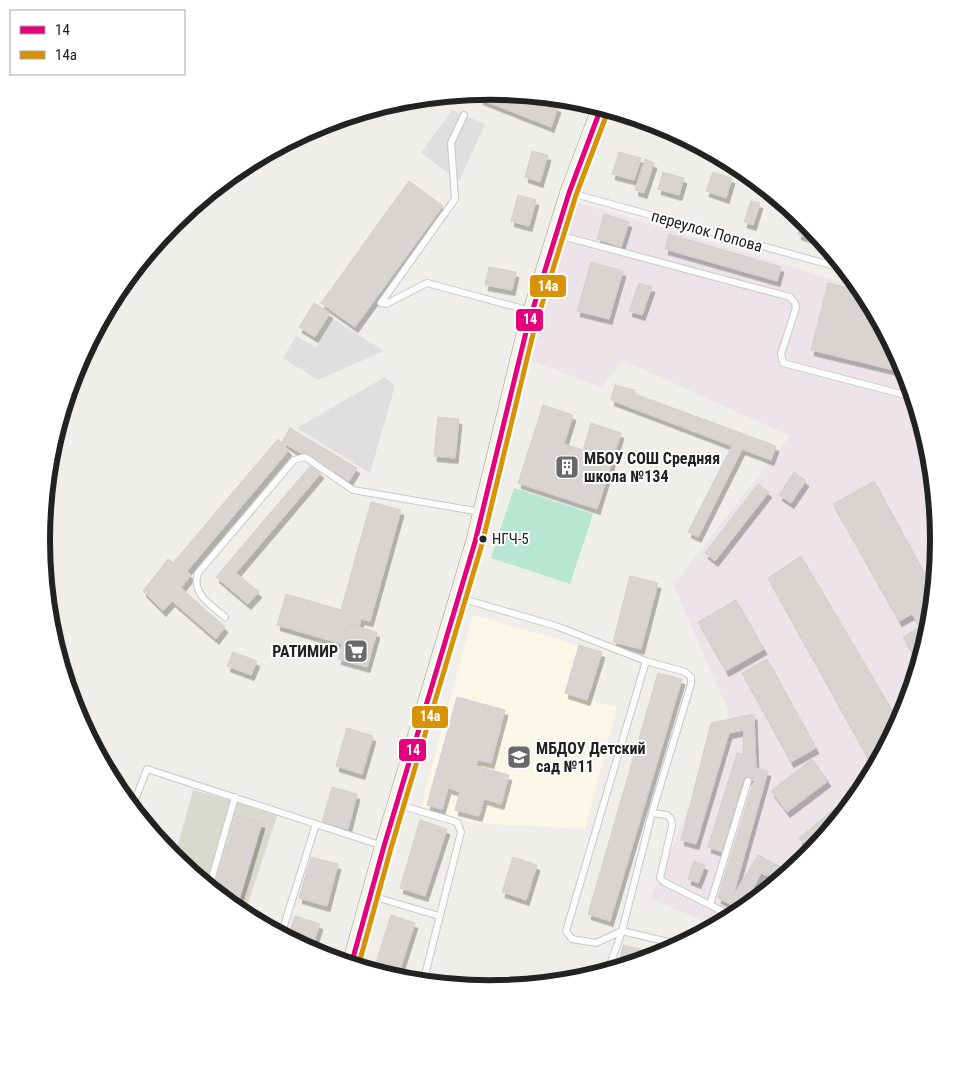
<svg xmlns="http://www.w3.org/2000/svg" width="980" height="1081" font-family="'Roboto Condensed',sans-serif">
  <defs>
    <filter id="shadow"><feDropShadow dx="3" dy="5.5" stdDeviation="0" flood-color="#0004"/></filter>
  </defs>
  <rect width="100%" height="100%" fill="#f0eeeb"/>
  <path fill="#ede4e9" d="M574,201L861,288L905,369L930,453L939,541L930,628L904,712L863,790L807,858L739,914L716,926L650,899L729,712L673,585L790,436L622,360L602,388L530,360Z"/>
  <path fill="#f8f7e8" d="M473,615L602,652L588,700L617,707L585,829L475,823L421,807Z"/>
  <path fill="#d9d9cd" d="M193,790L278,813L244,915L174,859Z"/>
  <path fill="#b7e6d2" d="M514,488L593,514L570,584L491,558Z"/>
  <path fill="#e0dfde" d="M452,110L485,124L459,181L421,153Z
    M333,319L384,351L318,380L283,358L296,336L316,347Z
    M385,377L395,386L370,473L297,428Z"/>
  <path fill="#d7d4d2" stroke="#d3d0cc" filter="url(#shadow)" d="M490,92L530,96L558,107L551,127L480,99L482,93Z
    M532,151L548,155L540,182L525,177Z
    M619,152L641,158L634,180L612,174Z
    M645,159L654,163L644,193L635,190Z
    M663,172L684,178L679,195L658,189Z
    M713,172L732,178L726,198L706,191Z
    M409,181L443,206L355,327L321,303Z
    M518,195L536,200L529,226L511,221Z
    M751,201L760,203L753,225L744,222Z
    M604,214L629,222L621,247L597,239Z
    M803,220L814,232L812,239L798,234Z
    M669,234L781,267L777,281L665,249Z
    M591,262L623,271L609,319L577,311Z
    M489,267L516,272L512,290L485,285Z
    M639,283L652,287L642,315L629,311Z
    M828,283L864,292L906,373L811,350Z
    M314,303L330,313L315,337L299,327Z
    M615,385L635,390V394L776,446L771,460L742,449L698,537L688,532L732,446L611,400Z
    M543,405L573,415L564,444L583,450L591,423L621,433L597,509L518,483Z
    M438,417L459,419L455,458L434,456Z
    M290,428L357,468L349,481L282,442Z
    M278,439L289,450L187,571L191,575L181,588L225,627L216,639L172,601L163,611L143,591L168,559L173,563Z
    M311,465L321,473L236,573L259,592L248,604L216,577Z
    M794,472L806,481L791,503L779,495Z
    M874,481L934,591L933,594L924,599L932,613L930,628L919,666L903,637L920,627L912,614L899,621L833,504Z
    M758,484L769,492L715,561L705,553Z
    M371,502L401,510L370,621L361,619L359,627L348,624L342,644L277,625L286,594L341,610Z
    M801,556L899,722L874,769L768,578Z
    M630,576L658,583L641,649L613,642Z
    M736,600L764,649L726,671L698,622Z
    M348,624L377,632L367,667L338,659Z
    M579,645L602,652L587,700L565,693Z
    M233,652L257,661L251,675L227,666Z
    M767,659L816,748L791,762L742,673Z
    M658,673L682,679L610,921L588,914Z
    M457,697L505,710L491,763L478,760L476,766L509,775L501,804L484,799L479,816L455,810L460,792L448,788L442,809L427,805Z
    M754,714L756,768L768,771L733,896L758,855L790,872L779,881L761,873L742,910L718,898L754,781L744,777L722,852L708,847L737,753L743,755L744,730L729,733L696,844L681,840L711,723Z
    M347,728L373,736L362,774L336,766Z
    M812,759L828,781L787,812L771,791Z
    M332,787L357,794L348,829L322,822Z
    M835,808L841,816L811,852L799,838Z
    M238,816L262,823L236,910L215,893Z
    M420,820L447,829L425,896L400,888Z
    M311,857L338,864L327,906L299,898Z
    M513,857L537,865L526,900L502,892Z
    M694,861L705,865L698,883L688,879Z
    M391,915L415,923L397,979L373,972Z
    M295,916L320,924L311,951L287,939Z
    M623,945L662,955L618,968Z"/>
  <g fill="none" stroke-linecap="round" stroke-linejoin="round">
    <g stroke="#c9c8c7" stroke-width="8">
      <path id="lane" d="M464,115L451,143L455,199L381,303L386,304L427,283L531,311
        M571,193L845,269
        M558,235L790,297L795,303L796,308L781,354L783,363L913,397
        M67,397L76,367
        M460,598L556,626L646,661L685,672L691,677V684L652,813L622,931L608,971
        M225,617C211,605 191,594 198,573L294,460L305,457L353,490L481,512
        M646,661L566,931L572,939L596,943L622,931L681,945
        M399,805L457,822L461,832L423,983
        M132,808L147,769L383,846
        M652,813L667,815L671,819L672,826L660,878L664,882L710,905
        M209,888L235,797
        M372,896L439,916
        M734,917L710,905L748,781
        M281,935L316,824"/>
    </g>
    <g stroke="#999a82" stroke-width="19">
      <path id="secondary" d="M351,965L384,846L475,542L527,328L569,193L601,108"/>
    </g>
    <use href="#lane" stroke="#fdfcfc" stroke-width="6"/>
    <use href="#secondary" stroke="#f4f4ed" stroke-width="18"/>
    <g stroke="#fff" stroke-width="9">
      <path id="bus-1" d="M351,965L384,846L475,542L527,328L569,193L601,108"/>
    </g>
    <g stroke="#fff" stroke-width="9">
      <path id="bus-2" d="M358,967L391,848L482,544L534,330L576,195L608,111"/>
    </g>
    <use href="#bus-1" stroke="#e5007d" stroke-width="5"/>
    <use href="#bus-2" stroke="#d79205" stroke-width="5"/>
  </g>
  <defs>
    <g id="building-square" transform="scale(1.25)"><rect x="-9" y="-9" width="18" height="18" rx="4" fill="#6a6968" stroke="#fff"/><path d="M-4-6H4V6H1V3H-1V6H-4ZM-2.5-4.3h1.7v1.8h-1.7ZM.8-4.3h1.7v1.8H.8ZM-2.5-1h1.7V.8h-1.7ZM.8-1h1.7V.8H.8Z" fill="#fff"/></g>
    <g id="supermarket-square" transform="scale(1.25)"><rect x="-9" y="-9" width="18" height="18" rx="4" fill="#6a6968" stroke="#fff"/><path d="M-6-5.5h2.5l.6 2H6L4.5 2H-2.5L-4.4-4H-6ZM-1.5 3.2a1.3 1.3 0 1 0 .1 0ZM3 3.2a1.3 1.3 0 1 0 .1 0Z" fill="#fff"/></g>
    <g id="school-square" transform="scale(1.25)"><rect x="-9" y="-9" width="18" height="18" rx="4" fill="#6a6968" stroke="#fff"/><path d="M0-5L7-2L0 1L-7-2ZM-4 1L0 2.5L4 1V4Q0 6-4 4Z" fill="#fff"/></g>
  </defs>
  <g fill-rule="evenodd">
    <use href="#building-square" x="567" y="467"/>
    <use href="#supermarket-square" x="356" y="651"/>
    <use href="#school-square" x="519" y="757"/>
  </g>
  <circle fill="#222" stroke="#fff" stroke-width="2" cx="483" cy="539" r="4.5"/>
  <g text-anchor="middle" dominant-baseline="central" stroke-width="4" stroke-linejoin="round" paint-order="stroke">
    <g font-size="15" fill="#222" stroke="#fff" text-anchor="start">
      <text x="492" y="539">НГЧ-5</text>
    </g>
    <g font-size="16" fill="#222" stroke="#fff">
      <text transform="translate(707 231) rotate(16)">переулок Попова</text>
    </g>
    <g font-size="16" font-weight="bold" fill="#222" stroke="#fff" text-anchor="start">
      <text x="584" y="458">МБОУ СОШ Средняя<tspan x="584" dy="18">школа №134</tspan></text>
      <text x="338" y="651" text-anchor="end">РАТИМИР</text>
      <text x="536" y="748">МБДОУ Детский<tspan x="536" dy="18">сад №11</tspan></text>
    </g>
  </g>
  <path d="M0 0H980V1081H0ZM50 540a440 440 0 1 1 880 0a440 440 0 1 1-880 0Z" fill="#fff" fill-rule="evenodd"/>
  <path fill="none" stroke="#222" stroke-width="6" d="M50 540a440 440 0 1 1 880 0a440 440 0 1 1-880 0Z"/>
  <g stroke="#fff" stroke-width="2">
    <rect x="529" y="274" width="38" height="24" rx="5" fill="#d79205"/>
    <rect x="515" y="308" width="29" height="24" rx="5" fill="#e5007d"/>
    <rect x="411" y="705" width="38" height="24" rx="5" fill="#d79205"/>
    <rect x="398" y="738" width="29" height="24" rx="5" fill="#e5007d"/>
  </g>
  <g font-size="14" text-anchor="middle" font-weight="bold" fill="#fff">
    <text x="548" y="291">14а</text>
    <text x="530" y="324">14</text>
    <text x="430" y="721">14а</text>
    <text x="413" y="755">14</text>
  </g>
  <rect x="10" y="10" width="175" height="65" fill="#ffffff" stroke="#a7a7a7"/>
  <rect x="20" y="26" width="25" height="8" fill="#e5007d" stroke="#a7a7a7"/>
  <text x="55" y="35" font-size="15" fill="#222222">14</text>
  <rect x="20" y="51" width="25" height="8" fill="#d79205" stroke="#a7a7a7"/>
  <text x="55" y="60" font-size="15" fill="#222222">14а</text>
</svg>
